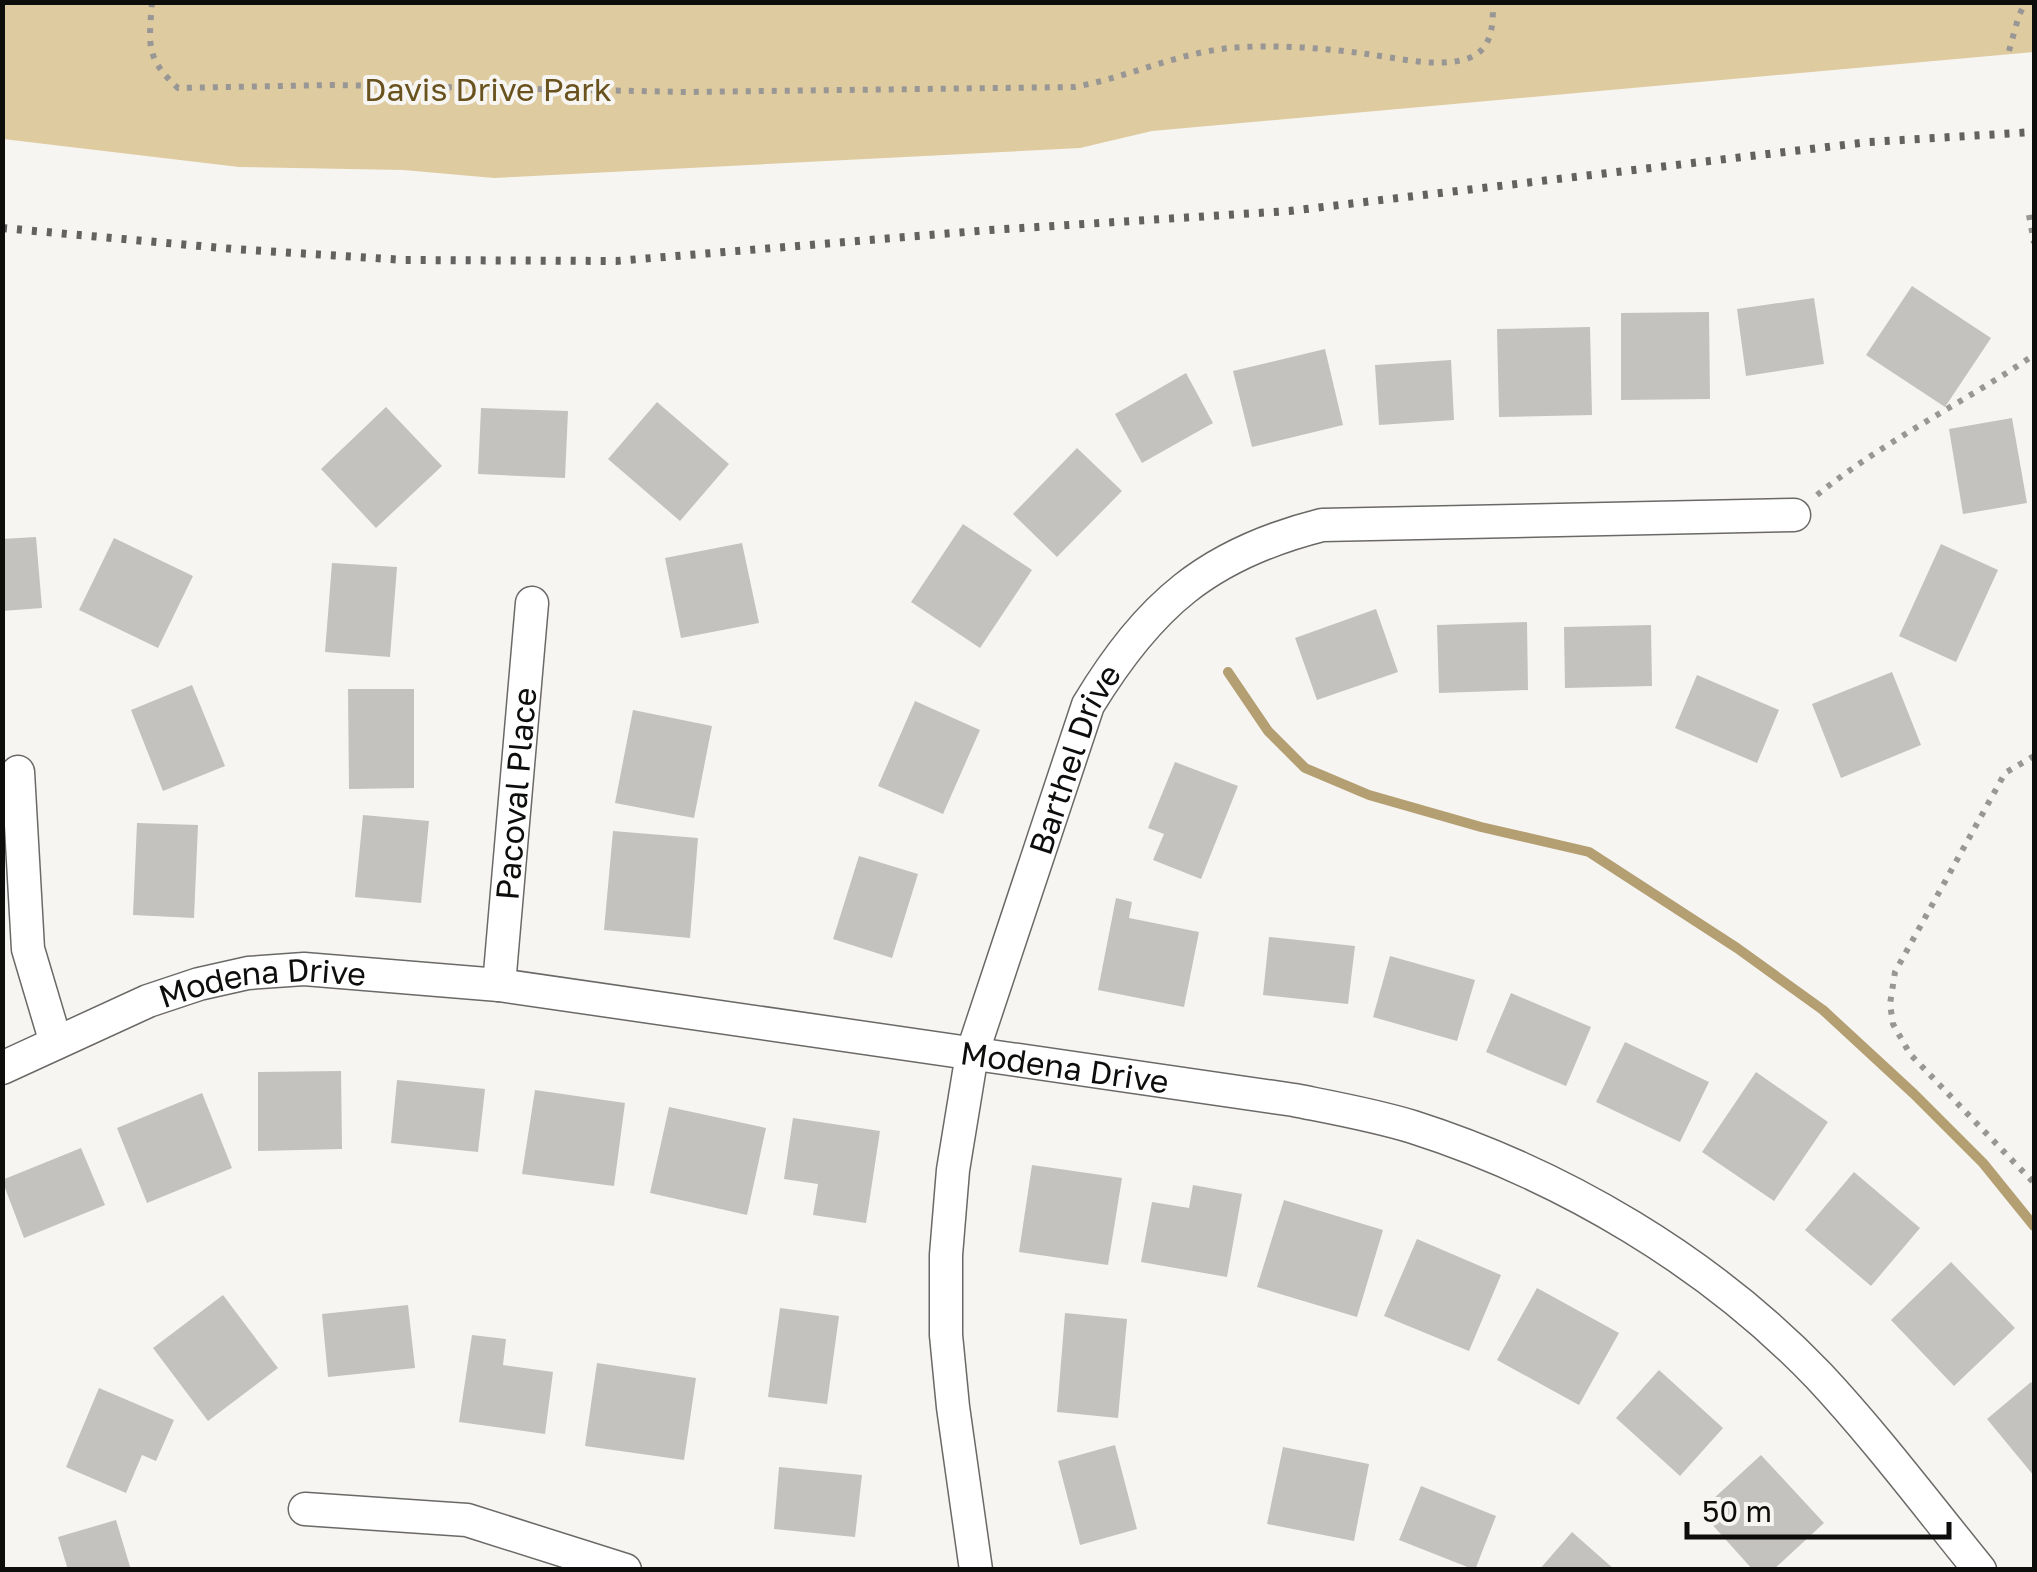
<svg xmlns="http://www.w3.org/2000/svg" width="2037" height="1572" font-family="'Golos Text',sans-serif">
  <rect width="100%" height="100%" fill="#f7f5f2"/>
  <path fill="#dfcba0" d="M3,2H2034V52L1152,131L1080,148L494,178L403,170L239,167L3,139Z"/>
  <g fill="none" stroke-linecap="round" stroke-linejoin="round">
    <path stroke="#b49f72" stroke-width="10" d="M1228,672L1268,731L1305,768L1369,795L1481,827L1589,852L1737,948L1823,1010L1914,1094L1983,1163L2034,1226"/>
  </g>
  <path fill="#c3c2bf" d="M1912,286L1991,338L1945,407L1866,355Z
    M1814,298L1824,364L1746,376L1737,309Z
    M1709,312L1710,399L1621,400V313Z
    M1590,327L1592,415L1499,417L1497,329Z
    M1325,349L1343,425L1252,447L1233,371Z
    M1451,360L1454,420L1379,425L1375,365Z
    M1186,373L1213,423L1142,463L1115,414Z
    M657,402L729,464L680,521L608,459Z
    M386,407L442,466L376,528L321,469Z
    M481,408L568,411L565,478L478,474Z
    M2012,418L2027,503L1963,514L1949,429Z
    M1077,448L1122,491L1057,557L1013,514Z
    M963,524L1032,570L980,648L911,602Z
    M36,537L42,608L2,611V539Z
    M114,538L193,576L158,648L79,610Z
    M742,543L759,623L681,638L665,558Z
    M1941,544L1998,570L1956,662L1899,636Z
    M332,563L397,567L390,657L325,652Z
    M1376,609L1398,672L1317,700L1295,638Z
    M1527,622L1528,690L1439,693L1437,625Z
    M1651,625L1652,686L1565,688L1564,627Z
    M1892,672L1921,745L1841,778L1812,704Z
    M1697,675L1779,710L1757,763L1675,728Z
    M192,685L225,766L163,791L131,710Z
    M348,689H414V788L349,789Z
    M915,701L980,730L943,814L878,786Z
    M633,710L712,726L694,818L615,803Z
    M1175,762L1238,786L1201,879L1153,860L1164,834L1148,828Z
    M363,815L429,821L421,903L355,897Z
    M137,823L198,825L194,918L133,915Z
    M613,831L698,838L690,938L604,930Z
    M859,856L918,874L892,958L833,939Z
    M1116,898L1132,902L1129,918L1199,932L1184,1007L1098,990Z
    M1269,937L1355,946L1348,1004L1263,995Z
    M1390,956L1475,980L1457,1041L1373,1017Z
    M1511,993L1591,1027L1566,1086L1486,1052Z
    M1625,1042L1709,1082L1680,1142L1596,1102Z
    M341,1071L342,1149L258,1151V1072Z
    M1756,1072L1828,1122L1774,1201L1702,1152Z
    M397,1080L485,1089L478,1152L391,1143Z
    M535,1090L625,1103L614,1186L522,1174Z
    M202,1093L232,1168L147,1203L117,1128Z
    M669,1107L766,1128L747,1215L650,1193Z
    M793,1118L880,1131L866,1223L813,1215L818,1184L784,1179Z
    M81,1148L105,1205L24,1238L2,1180Z
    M1032,1165L1122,1178L1108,1265L1019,1252Z
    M1854,1172L1920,1228L1871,1286L1805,1230Z
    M1193,1185L1242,1194L1227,1277L1141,1262L1152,1202L1189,1208Z
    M1284,1200L1383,1230L1357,1317L1257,1287Z
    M1417,1239L1501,1275L1469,1351L1384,1316Z
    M1951,1262L2015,1328L1954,1386L1891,1320Z
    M1537,1288L1619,1333L1579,1405L1497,1360Z
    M223,1295L278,1368L208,1421L153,1348Z
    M408,1305L415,1368L328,1377L322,1314Z
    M780,1308L839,1316L827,1404L768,1397Z
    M1065,1313L1127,1319L1118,1418L1057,1412Z
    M472,1335L506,1339L503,1365L553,1372L545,1434L459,1422Z
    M597,1363L696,1378L684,1460L585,1446Z
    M1659,1370L1723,1428L1680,1476L1616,1418Z
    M2031,1382L2034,1386V1476L1987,1419Z
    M99,1388L174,1420L156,1461L142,1455L126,1493L66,1467Z
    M1115,1445L1137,1529L1080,1545L1058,1461Z
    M1283,1447L1369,1464L1354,1541L1267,1524Z
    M1761,1455L1824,1523L1773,1570H1753L1700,1511Z
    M779,1467L862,1475L855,1537L774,1529Z
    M1421,1486L1496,1516L1475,1570L1399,1540Z
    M116,1520L131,1570H68L58,1537Z
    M1572,1532L1615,1570H1539Z"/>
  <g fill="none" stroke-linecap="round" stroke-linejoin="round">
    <g stroke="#6a6967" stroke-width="35">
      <g id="street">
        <path d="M18,772L28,949L56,1043"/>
        <path id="s1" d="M499,985L532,603"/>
        <path id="s2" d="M2,1068L148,1001L199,984L248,973L304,969L499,985L1294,1100C1334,1108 1374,1115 1413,1127C1563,1175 1710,1262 1819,1376C1876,1437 1927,1505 1980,1570"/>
        <path d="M305,1509L467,1520L625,1570"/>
        <path id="s3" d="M976,1570L953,1407L946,1335V1255L953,1170L972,1054L1088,705C1149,605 1207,554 1322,525L1794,515"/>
      </g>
    </g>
    <path stroke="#989795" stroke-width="6" stroke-dasharray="5 8" stroke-linecap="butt" d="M152,2C149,44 145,58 178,88L334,85L687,92L1074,87C1126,78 1177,53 1230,48C1273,44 1324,48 1367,54C1398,58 1436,68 1466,59C1493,51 1493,25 1493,2
      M2009,51L2019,15L2026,2
      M2029,215L2034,243
      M1817,495C1884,441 1963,403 2034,355
      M2034,756L2005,773L1895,972L1890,1004L1893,1024L1910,1054L2034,1183"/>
    <use href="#street" stroke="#fff" stroke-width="32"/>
    <path stroke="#636261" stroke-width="8" stroke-dasharray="5 10" stroke-linecap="butt" d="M2,228L233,249L405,260L616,261L990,230L1289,211L1869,142L2034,132"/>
  </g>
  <g text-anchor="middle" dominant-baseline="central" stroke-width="8" stroke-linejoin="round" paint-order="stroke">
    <g font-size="32" fill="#69521d" stroke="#f7f5f2">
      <text x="488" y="89">Davis Drive Park</text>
    </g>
    <g font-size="32" fill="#0d0d0c" stroke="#f7f5f2">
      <text stroke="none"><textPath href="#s3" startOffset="832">Barthel Drive</textPath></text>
      <text stroke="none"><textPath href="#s1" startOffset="192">Pacoval Place</textPath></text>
      <text stroke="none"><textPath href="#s2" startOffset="278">Modena Drive</textPath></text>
      <text stroke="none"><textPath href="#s2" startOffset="1088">Modena Drive</textPath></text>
    </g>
  </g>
  <rect width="2037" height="1572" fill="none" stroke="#0d0d0c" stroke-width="10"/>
  <path d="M1687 1522v15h262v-15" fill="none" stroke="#0d0d0c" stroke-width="5"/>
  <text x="1702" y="1522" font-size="30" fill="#0d0d0c" stroke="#f7f5f2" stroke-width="8" paint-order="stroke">50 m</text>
</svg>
